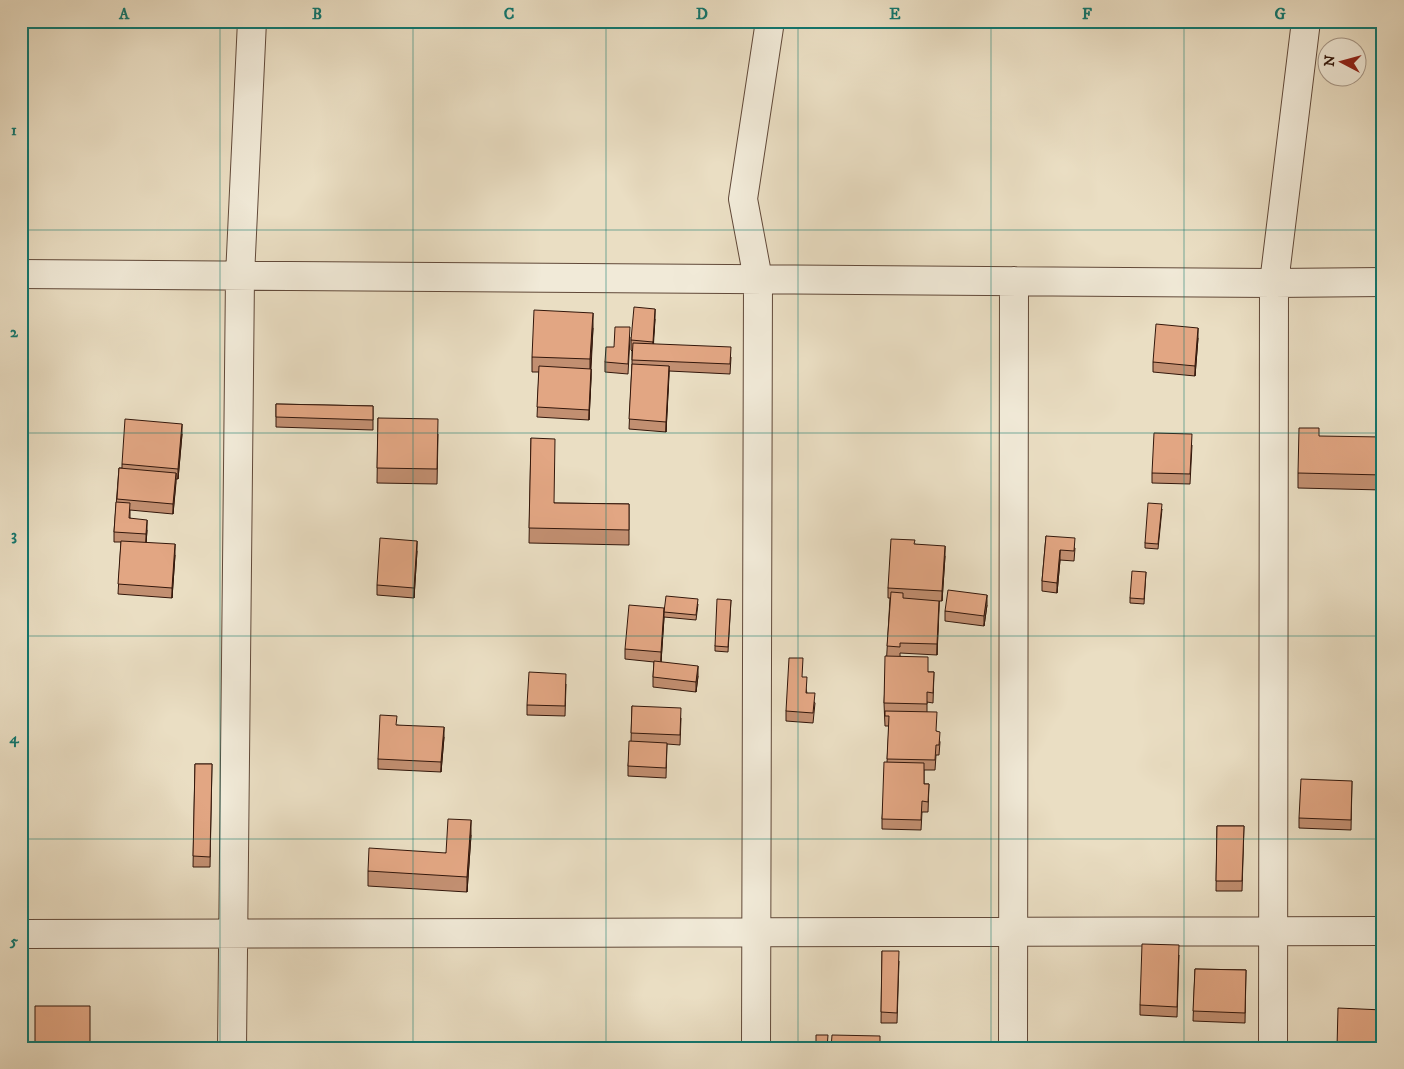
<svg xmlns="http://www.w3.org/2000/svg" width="1404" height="1069" font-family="'IM FELL DW Pica',serif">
  <rect width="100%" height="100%" fill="#eadec3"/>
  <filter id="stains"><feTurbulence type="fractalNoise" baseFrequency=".004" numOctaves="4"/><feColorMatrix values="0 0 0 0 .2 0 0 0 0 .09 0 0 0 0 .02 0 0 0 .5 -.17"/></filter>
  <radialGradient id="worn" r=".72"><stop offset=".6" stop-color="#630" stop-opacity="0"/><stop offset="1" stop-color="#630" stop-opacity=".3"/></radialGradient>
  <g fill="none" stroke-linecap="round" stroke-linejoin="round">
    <g stroke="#614939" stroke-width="30">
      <path id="minor" d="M21,274L1274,283L1383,282
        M21,934L1383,931
        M232,1048L240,276L252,21
        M756,1048L758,279L743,199L770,21
        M1013,1048L1014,281
        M1273,1048L1274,283L1306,21"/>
    </g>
    <use href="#minor" stroke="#f1ead8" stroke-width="28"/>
  </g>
  <path fill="#c28f71" stroke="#33170b" d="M655,319L653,344L731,357L730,374L669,371L666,432L629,429L632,364V351L631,350V340Z
    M593,328L591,369V379L589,420L537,417L539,372H532V357Z
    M630,337L628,374L605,372V362L614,347Z
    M1198,338L1195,376L1153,372V362Z
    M276,404L373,406V430L276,427Z
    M378,418L438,434L437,484L377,483Z
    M182,434L178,479H176L173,514L130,510V518L147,530L146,543L175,555L172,598L118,594L121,542H114V532L119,468H122V464Z
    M1383,437V490L1298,488V473Z
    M531,438L554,503L629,504V545L529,543Z
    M1192,445L1190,484L1152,483V473Z
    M1162,509L1158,549L1145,548V543Z
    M1046,536L1075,548L1074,561L1060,560L1057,593L1042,591V581Z
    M915,544L945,556L942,601H939L937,655L900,653V656L928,672H934L933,703L927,702V712L936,731L940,742L939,755H936L935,770H924V784H929L928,812H922L921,830L882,829V819L887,762L889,726H885L884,703L890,598H888V588Z
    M417,551L414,598L377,595V585Z
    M1146,572L1144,604L1130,603V598Z
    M731,600L728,652L715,651V646Z
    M698,604L696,620L664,617L661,662L698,676L696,692L653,687V677L654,662L625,659V649L664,608Z
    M987,605L984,626L945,621V611Z
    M803,677L807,693L815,703L813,723L786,721V711Z
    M566,684L565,716L527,715V705Z
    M632,706L681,718L680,745L667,744L666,778L628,776V766L631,741Z
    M397,725L444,737L441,772L378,769V759Z
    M195,764H212L210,867H193Z
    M1352,781L1351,830L1299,828V818Z
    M1217,826H1244L1242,891H1216Z
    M471,835L467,892L368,886V871L446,853Z
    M882,951L899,961L897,1023H881Z
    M1179,955L1177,1017L1140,1015V1005Z
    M1195,969L1246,970L1245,1023L1193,1021Z"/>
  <path fill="#9e745c" stroke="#33170b" d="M655,309V319L653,352V342Z
    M593,313V328L590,374V359Z
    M1198,328V338L1195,376V366Z
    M669,366V376L666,432V422Z
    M591,369V379L589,420V410Z
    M182,424V434L178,479V469Z
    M176,473V483L173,514V504Z
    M147,520V530L146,544V534Z
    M417,541V551L414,598V588Z
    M175,544V555L172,598V588Z
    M945,546V556L942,601V591Z
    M1060,550V560L1057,593V583Z
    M987,595V605L984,626V616Z
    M939,601V611L937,655V644Z
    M664,608V618L661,662V652Z
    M698,666V676L696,692V682Z
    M444,727V737L441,772V762Z
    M471,820V835L467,892V877Z"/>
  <path fill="#e2a683" stroke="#33170b" d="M634,307L655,309L653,342L631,340Z
    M534,310L593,313L590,359L532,357Z
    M1156,324L1198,328L1195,366L1153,362Z
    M615,327H630L628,364L605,362L606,347H614Z
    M633,343L731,347L730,364L632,360Z
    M632,364L669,366L666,422L629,419Z
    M539,366L591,369L589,410L537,407Z
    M276,404L373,406V420L276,417Z
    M378,418L438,419L437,469L377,468Z
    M125,419L182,424L178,469L122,464Z
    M1299,428H1319V436L1383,437V475L1298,473Z
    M1154,433L1192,434L1190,474L1152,473Z
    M531,438L555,439L554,503L629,504V530L529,528Z
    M119,468L176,473L173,504L117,499Z
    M116,502L130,503L129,518L147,520L146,534L114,532Z
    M1148,503L1162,504L1158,544L1145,543Z
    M1046,536L1075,538L1074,551L1060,550L1057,583L1042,581Z
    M380,538L417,541L414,588L377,585Z
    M891,539L915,540L914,544L945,546L942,591L888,588Z
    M121,541L175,544L172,588L118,584Z
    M1132,571L1146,572L1144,599L1130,598Z
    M948,590L987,595L984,616L945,611Z
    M891,592L903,593V598L939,601L937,644L900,643V647L887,646Z
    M666,596L698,599L696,615L664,612Z
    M717,599L731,600L728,647L715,646Z
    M629,605L664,608L661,652L625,649Z
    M885,656L928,657V672H934L933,693L927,692V704L884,703Z
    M789,658H803L802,677H807L806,693H815L813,713L786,711Z
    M654,661L698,666L696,682L653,677Z
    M529,672L566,674L565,706L527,705Z
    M632,706L681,708L680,735L631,733Z
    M885,711L937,712L936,731L940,732L939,745H936L935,760L887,759L889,716H885Z
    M380,715L397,716L396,725L444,727L441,762L378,759Z
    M629,741L667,743L666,768L628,766Z
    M884,762L924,763V784H929L928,802L922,801L921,820L882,819Z
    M195,764H212L210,857L193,856Z
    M1301,779L1352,781L1351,820L1299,818Z
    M448,819L471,820L467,877L368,871L369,848L446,853Z
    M1217,826H1244L1242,881H1216Z
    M1142,944L1179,945L1177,1007L1140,1005Z
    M882,951H899L897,1013L881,1012Z
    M1195,969L1246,970L1245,1013L1193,1011Z
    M35,1006H90V1048H35Z
    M1338,1008L1383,1010V1048H1337Z
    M816,1035H828L827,1048H816Z
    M832,1035L880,1036V1048H831Z"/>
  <path fill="none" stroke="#0f766e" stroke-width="1" stroke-opacity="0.55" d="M220,21V1048M413,21V1048M606,21V1048M798,21V1048M991,21V1048M1184,21V1048M21,230H1383M21,433H1383M21,636H1383M21,839H1383"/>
  <rect width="1404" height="1069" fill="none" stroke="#eadec3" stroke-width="55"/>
  <g transform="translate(1342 62) rotate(276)"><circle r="24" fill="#f1ead8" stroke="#a59686"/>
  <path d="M0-4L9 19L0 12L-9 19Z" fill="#8f2418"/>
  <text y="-8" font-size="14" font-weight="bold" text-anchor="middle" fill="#33170b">N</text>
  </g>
  <rect x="28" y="28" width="1348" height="1014" fill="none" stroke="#0f766e" stroke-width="2"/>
  <g font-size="16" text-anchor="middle" font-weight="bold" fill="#0f766e">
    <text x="124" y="19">A</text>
    <text x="317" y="19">B</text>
    <text x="509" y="19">C</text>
    <text x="702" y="19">D</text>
    <text x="895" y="19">E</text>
    <text x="1087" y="19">F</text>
    <text x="1280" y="19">G</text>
    <text x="14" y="135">1</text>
    <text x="14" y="337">2</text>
    <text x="14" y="540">3</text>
    <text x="14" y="743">4</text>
    <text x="14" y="946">5</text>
  </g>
  <rect width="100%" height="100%" filter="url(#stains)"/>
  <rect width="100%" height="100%" fill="url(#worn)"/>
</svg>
